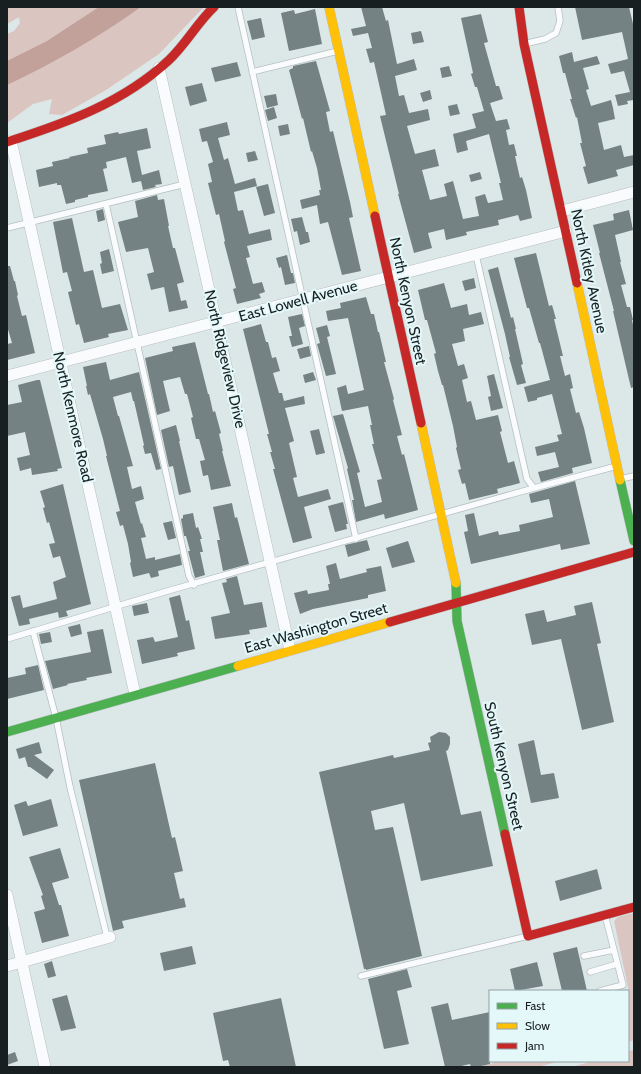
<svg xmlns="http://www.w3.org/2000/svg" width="641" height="1074" font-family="Cabin,sans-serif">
  <rect width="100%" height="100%" fill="#dce7e8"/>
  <path fill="#dbc5c0" d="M7,7H105L86,21L7,64V34L14,31L20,23L19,17L7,24Z
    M141,7H204L159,54L106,90L62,115L49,114L52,99L33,104L7,123V81C53,58 98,36 141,7Z
    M634,913V1040L628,1042L629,992L614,921L618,917Z
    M634,1050V1067H572L593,1061H628V1051Z
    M494,1061H560L538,1067H477L494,1063Z"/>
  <path fill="#c1a19a" d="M99,7H141C99,37 54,63 7,85V61L47,41Z"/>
  <path fill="#748284" d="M361,7H382L386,21L388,20L397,64L414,59L417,70L395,76L399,96L404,95L409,113L428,109L430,120L407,126L415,154L435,149L439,166L422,170L430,200L447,196L444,184L453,181L463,219L479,216L475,197L485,194L488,203L503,200L499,183H501L489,134L466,141L468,150L457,153L453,134L476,128L472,114L484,111L477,87H475L471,74L473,73L461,18L481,14L488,42L484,43L496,86H499L503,99L490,103L496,121L507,119L510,129L506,130L509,145L514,144L517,156H515L520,178L522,177L526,190L532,218L520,221L518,215L498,220L499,225L466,232L467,235L446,240L444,229L428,233L432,248L414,253L398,194H399L380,116L386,115L374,62L370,63L366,49L372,48L368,33L353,36L351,29L366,26Z
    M575,7H629L634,28V100L627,101L628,104L618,106L615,95L630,92L624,71L611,74L608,64L628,59L622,32L582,40Z
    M315,9L322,44L289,51L281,13L294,10L295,14Z
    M261,18L265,37L252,40L247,21Z
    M421,31L424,42L413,44L411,33Z
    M572,52L574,62L597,56L600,64L583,68L589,89L586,90L591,106L611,100L613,108L615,119L598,123L604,150L621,145L624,157L634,155V165L616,170L618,176L588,184L583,167L586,166L580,143H582L577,117L576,118L570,99H572L565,73H563L559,56Z
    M316,61L330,111L326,112L330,132L333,131L350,202L353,217L349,218L361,271L342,275L328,222L320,224L317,205L302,209L300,200L320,195L319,190H321L317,168L312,151L311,152L303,118L302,119L289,70L293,68V66Z
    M237,62L241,76L215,82L211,68Z
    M449,66L452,76L442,78L440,68Z
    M202,83L207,101L190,106L185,87Z
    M430,90L432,99L423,102L420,93Z
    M276,94L278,105L267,108L264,96Z
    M457,104L460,114L450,116L448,106Z
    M274,107L277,118L268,121L265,110Z
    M227,122L230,135L218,138L224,160L228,158L235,184L255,178L257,186L234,192L238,211L243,210L249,234L270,229L272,240L247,246L250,257L246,258L253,284L262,282L265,292L259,294L261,298L237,304L233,289L236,288L224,242L225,241L219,214L216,215L208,183L212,182L208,164L213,162L207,141L202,142L199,129Z
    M288,124L290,134L280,136L278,126Z
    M147,128L151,148L137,151L142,175L159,170L162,184L155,185L156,187L143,190L141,181L132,183L126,157L106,162L107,168L103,169L108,191L88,195V197L75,200V202L66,204L61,185H57V183L39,187L36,170L53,166L52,162L70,158L69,157L88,153L87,148L106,144L104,135L118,132L119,134Z
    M255,151L258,160L248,162L246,153Z
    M480,172L482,179L471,182L469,175Z
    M268,184L275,213L264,216L256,187Z
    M157,195L158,200L164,199L169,226H168L173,248H175L184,282L177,284L181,301L186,300L188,308L169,312L164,287L151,290L147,274L154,272L148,248L126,252L118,222L138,217L135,201Z
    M103,209L105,220L98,222L96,211Z
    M629,210L633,230L615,235L621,262H620L626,284L621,285L627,307H630L633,320H632L634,329V387L631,388L613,311H614L599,253H600L593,225L614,220L613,214Z
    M302,217L306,232H308L310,242L300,245L297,231L294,232L291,219Z
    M72,218L84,272L93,270L102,308L120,304L128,330L108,334L109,337L84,343L79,324L76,325L68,292L72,291L67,272L63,273L53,222Z
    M109,249L114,271L102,274L100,264L102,263L100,252Z
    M536,253L549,306L552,305L556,319H554L563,356H560L565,376L570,374L573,388L570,389L576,413L579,412L584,428L592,463L572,468L573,473L541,482L538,472L559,467L555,452L537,456L535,447L559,441L557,435L562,434L552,394L537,398V400L528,402L524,387L550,380L540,343H539L529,308H527L514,258Z
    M287,255L291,273H293L295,283L285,285L281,267L279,268L276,258Z
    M7,266H10L14,281H15L18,295L17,296L22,316L26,315L35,353L7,360V344L12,343L7,326Z
    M498,267L511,318L513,317L516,329H515L523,364L521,365L526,383L517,385L509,357H510L505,334L488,270Z
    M474,278L476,288L465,291L462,281Z
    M444,283L451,308L467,304L469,315L481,312L484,324L463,329L465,341L452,344L458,366L464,364L468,378L462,380L467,402L471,401L476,420L498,415L502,431L500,432L508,463L514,461L520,483L497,489L498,493L469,500L465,483L462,484L458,470L461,469L456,448L457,447L453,426L443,385H442L438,371L434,354L436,353L427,320H425L418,290Z
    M366,297L371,314H374L378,332H379L386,362H384L394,399L393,400L402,435L397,436L402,455L404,454L418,510L385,519L384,514L356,522L352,500H354L347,469L348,468L333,416L343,414L360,472L357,473L365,507L382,502L377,480L382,479L372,444H374L370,425H372L368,406L342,411L337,388L346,385L348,394L364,390L348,318L328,321L326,311L341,308L340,303Z
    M302,314L305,326L299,328L303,344L292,347L289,336H292L288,317Z
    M261,324L266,342H268L272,358L276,357L280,371L273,373L279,393H282L284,401L304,396L305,404L285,408L294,441L289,443L297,477L293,478L298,497L328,489L331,499L304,507L312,538L293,543L273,469H275L270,452H272L267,434H269L243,329Z
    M327,325L330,336L327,337L336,374L326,376L317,344L320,343L316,328Z
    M195,342L208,394H209L213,412L215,411L221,433L219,434L223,451H222L231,486L211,490L208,475L203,476L200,461L205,460L199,439H196L191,418L193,417L187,394H185L180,377L163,381L170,411L157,415L145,358L173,351L172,347Z
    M309,346L311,356L300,359L297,349Z
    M106,362L110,380L139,372L161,469L156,470L151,453L145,454L143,446L144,445L134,401H133L131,392L113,397L118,416H119L133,466L127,467L132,489L141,486L144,499L135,502L141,524L142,523L146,537L141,538L146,559L155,557V560L180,554L182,565L158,571L159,576L151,578L149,573L133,577L130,563L131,562L128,544L123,525L120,526L116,512L120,511L106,456H107L103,439L90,394L88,395L86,386H87L83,367Z
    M313,372L316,380L305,383L303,375Z
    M494,374L503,408L491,411L488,397L491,396L487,376Z
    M37,380H40L62,468L57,469L58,471L32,475L31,468L20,471L17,458L30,455L25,432L7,436V405L22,402L18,385Z
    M176,425L180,441H179L191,492L179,495L173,466L169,467L161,430Z
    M319,429L325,453L316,455L310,431Z
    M575,481L590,544L561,550L560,544L471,564L464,532L468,531L465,515L474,513L479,536L498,531L499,535L520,531L519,525L553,517L549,499L531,503L529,494Z
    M63,484L91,604L66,611L68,616L59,618L58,612L29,619L30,624L19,626L11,597L20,595L23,608L57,599L53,582L66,577L60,556L53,558L49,544L55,543L49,522L47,523L43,508L45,507L40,491Z
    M343,502L348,524H346L347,529L335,532L328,506Z
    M232,503L235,518L237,517L249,564L223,571L217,540H220L213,507Z
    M193,513L196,528L198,527L202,539H200L203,552H200L205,575L195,578L188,551H190L186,536H184L181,519L183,518V515Z
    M172,521L176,538L168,540L163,523Z
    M367,540L370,550L348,557L345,545Z
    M408,541L415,562L392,568L386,548Z
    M336,563L340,579L367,572L366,569L381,566L386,591L368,595V598L313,609L300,614L294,593L307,590L308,594L329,590L328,584H330L326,566Z
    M237,576L244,605L262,602L267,627L249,630L250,634L215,639L211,617L230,613L222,583L227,582L226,579Z
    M180,595L186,621L189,620L195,649L177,653L178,656L142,664L137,640L153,637L155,642L178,637L169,598Z
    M592,602L601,643L597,644L614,722L582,730L561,639L532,645L525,614L544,610L547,622L576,615L574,606Z
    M147,603L149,613L134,616L132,606Z
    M80,624L82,634L71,637L68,627Z
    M103,629L112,673L86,678L87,680L67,684L68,685L53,689L45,661L91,652L87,632Z
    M50,632L52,642L41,644L39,634Z
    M38,665L44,690L7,699V678L26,674L25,668Z
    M439,732L446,733L450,737V744L448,750L446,751L461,815L481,811L493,866L421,881L404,803L371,811L375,830L393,827L422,956L366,970V969H364L319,772L393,755L394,758L430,750L428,743L431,742L430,737Z
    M534,740L541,775L554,773L559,798L531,803L518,744Z
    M39,742L42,753L34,755L54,770L47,779L30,767H28L25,757L19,759L16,749Z
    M155,763L172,838L175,837L183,871L174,873L180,899L184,898L186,907L122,921L124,928L113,931L79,780Z
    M51,799L58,826L23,836L14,805L26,801L28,806Z
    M60,848L69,878L52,883L59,905H61L69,936L42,943L34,912L45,909L41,896L43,895L29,857Z
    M597,869L602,889L560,901L555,881Z
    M192,946L196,964L164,971L160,953Z
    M577,947L587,991H562L553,953Z
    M52,961L56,976L48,978L44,964Z
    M537,962L543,986L515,991L510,969Z
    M407,969L412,987L397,991L409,1044L384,1049L368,979Z
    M67,995L76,1028L61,1031L52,999Z
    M281,998L296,1067H230L228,1060L223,1061L213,1013Z
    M448,1003L452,1020L490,1012V1064L477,1067H471L470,1064L457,1067H445L431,1007Z
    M15,1052L18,1061L7,1065V1055Z"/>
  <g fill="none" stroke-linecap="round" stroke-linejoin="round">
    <g stroke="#b7bfc0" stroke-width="7">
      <path id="lane" d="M238,7L356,539
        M524,44L545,39L556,33L560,21L558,7
        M252,72L338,51
        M106,204L189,576L194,585
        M7,228L185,184
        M476,255L527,479L534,488
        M620,479L634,476
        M33,631L56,718L70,787L107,937
        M7,639L171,590L534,488L617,466
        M584,956L614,950
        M590,972L617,964
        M361,976L528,936
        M600,991L623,985L605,915"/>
    </g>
    <g stroke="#b7bfc0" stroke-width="12">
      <path id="street" d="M159,68L290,650
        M11,141L135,694
        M562,211L634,192
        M7,376L566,231
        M7,895L45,1067
        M7,966L110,937"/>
    </g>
    <g stroke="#b7bfc0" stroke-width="10">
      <path id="fast" d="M620,480L634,541
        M456,583L457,621L505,834
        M7,732L238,666"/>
    </g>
    <g stroke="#b7bfc0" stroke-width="10">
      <path id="slow" d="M329,7L375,216
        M577,283L620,480
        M421,423L456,583
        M238,666L390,622"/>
    </g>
    <g stroke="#b7bfc0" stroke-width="10">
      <path id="jam" d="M519,7L524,44L577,283
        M7,142C66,123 123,103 169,60C186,44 197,23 214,7
        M375,216L421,423
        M390,622L634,552
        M505,834L528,936L634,907"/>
    </g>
    <use href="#lane" stroke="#fafbfc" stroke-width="5.5"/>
    <use href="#street" stroke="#fafbfc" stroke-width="11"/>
    <use href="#fast" stroke="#4caf50" stroke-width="9"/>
    <use href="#slow" stroke="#ffc107" stroke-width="9"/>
    <use href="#jam" stroke="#c62828" stroke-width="9"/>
  </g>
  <g text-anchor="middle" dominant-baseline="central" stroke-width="4" stroke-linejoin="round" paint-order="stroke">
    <g font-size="15" fill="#181f20" stroke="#e4f8fa">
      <text transform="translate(589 271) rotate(78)">North Kitley Avenue</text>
      <text transform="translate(298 301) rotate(-15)">East Lowell Avenue</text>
      <text transform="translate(408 301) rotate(78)">North Kenyon Street</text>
      <text transform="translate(225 359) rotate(77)">North Ridgeview Drive</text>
      <text transform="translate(73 417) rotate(77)">North Kenmore Road</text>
      <text transform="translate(316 628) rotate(-16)">East Washington Street</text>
      <text transform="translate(504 766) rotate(77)">South Kenyon Street</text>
    </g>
  </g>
  <rect width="641" height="1074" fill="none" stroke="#181f20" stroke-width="16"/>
  <rect x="489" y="990" width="140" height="72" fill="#e4f8fa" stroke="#92a1a3"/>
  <rect x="497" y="1003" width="20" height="6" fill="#4caf50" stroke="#92a1a3"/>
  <text x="525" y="1010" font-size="12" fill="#181f20">Fast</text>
  <rect x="497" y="1023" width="20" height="6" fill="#ffc107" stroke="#92a1a3"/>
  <text x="525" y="1030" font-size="12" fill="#181f20">Slow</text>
  <rect x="497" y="1043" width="20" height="6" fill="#c62828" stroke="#92a1a3"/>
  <text x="525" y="1050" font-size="12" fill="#181f20">Jam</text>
</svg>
